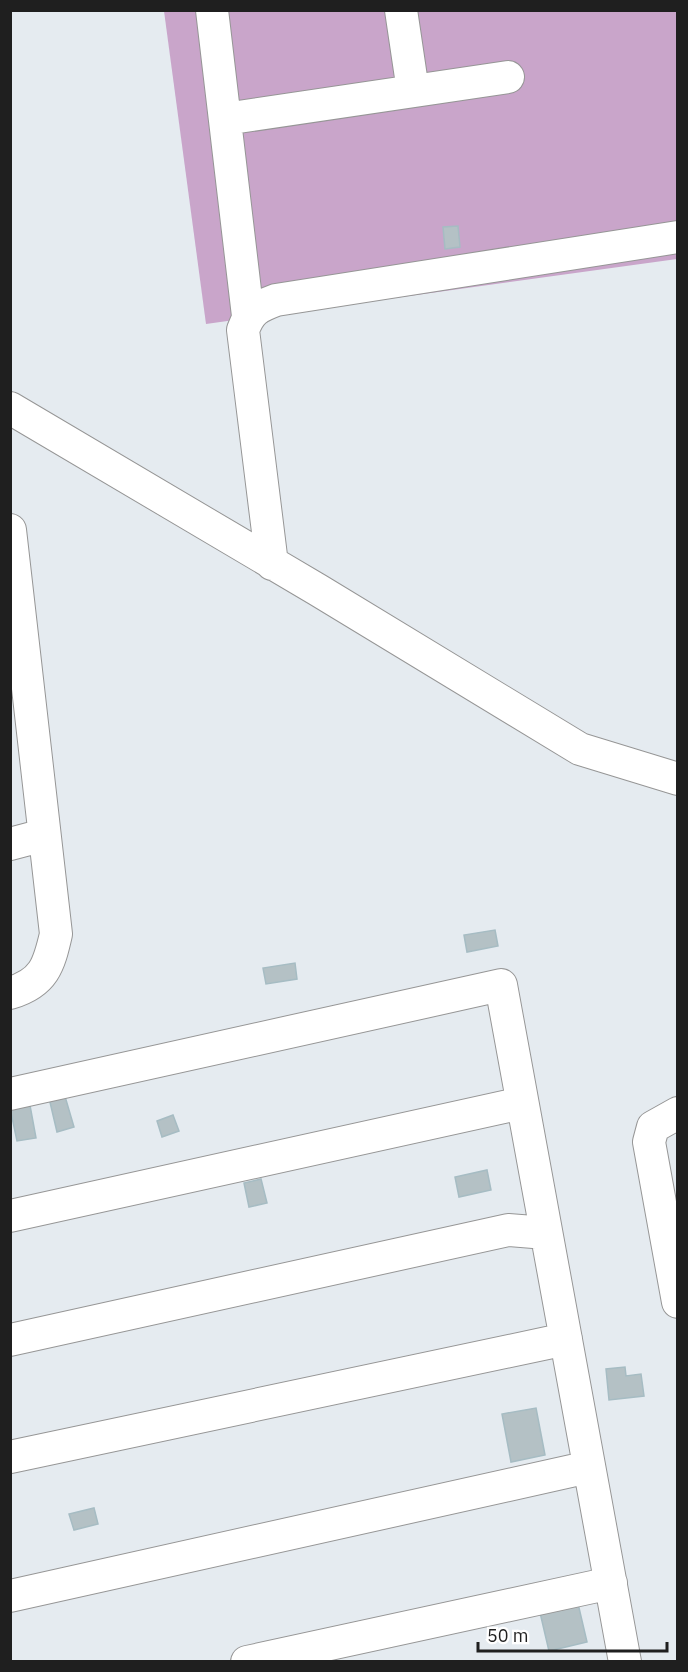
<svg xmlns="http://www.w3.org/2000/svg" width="688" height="1672" font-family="'IBM Plex Sans',sans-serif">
  <rect width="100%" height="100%" fill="#e5ebf0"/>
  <path fill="#c9a5ca" d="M164,11H677V259L206,324Z"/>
  <path fill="#b4c1c5" stroke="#a6bcc3" stroke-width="1.5" d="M458,226L460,247L445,249L443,227Z
    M495,930L498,946L467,952L464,935Z
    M295,963L297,979L266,984L263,968Z
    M64,1093L74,1127L57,1132L49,1098Z
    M29,1100L36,1138L17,1141L10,1108Z
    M173,1115L179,1131L162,1137L157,1121Z
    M487,1170L491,1190L459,1197L455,1177Z
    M261,1179L267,1203L249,1207L244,1183Z
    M625,1367L626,1376L641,1374L644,1396L609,1400L606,1369Z
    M536,1408L545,1455L511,1462L502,1414Z
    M94,1508L98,1524L74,1530L69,1514Z
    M576,1595L587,1642L549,1651L538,1604Z"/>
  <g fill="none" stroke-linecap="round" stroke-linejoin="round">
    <g stroke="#969696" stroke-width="34">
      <path id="minor" d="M212,10L248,316
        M401,10L413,91
        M225,119L508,77
        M10,408L318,590L580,749L678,779
        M10,530L56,934C49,965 44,983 10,993
        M272,564L243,330C250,311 257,307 276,300L678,237
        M10,844L44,835
        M10,1094L501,985L625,1662
        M678,1113L653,1127L649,1142L678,1302
        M10,1216L522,1103
        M10,1340L508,1230L546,1233
        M10,1457L566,1339
        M10,1596L589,1467
        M247,1662L611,1583"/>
    </g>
    <use href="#minor" stroke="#fff" stroke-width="32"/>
  </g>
  <rect width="688" height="1672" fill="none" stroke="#1f1f1f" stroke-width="24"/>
  <path d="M478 1642v9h189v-9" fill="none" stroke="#1f1f1f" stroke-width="3"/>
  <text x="487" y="1642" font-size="18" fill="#1f1f1f" stroke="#ffffff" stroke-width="4.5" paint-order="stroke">50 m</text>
</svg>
